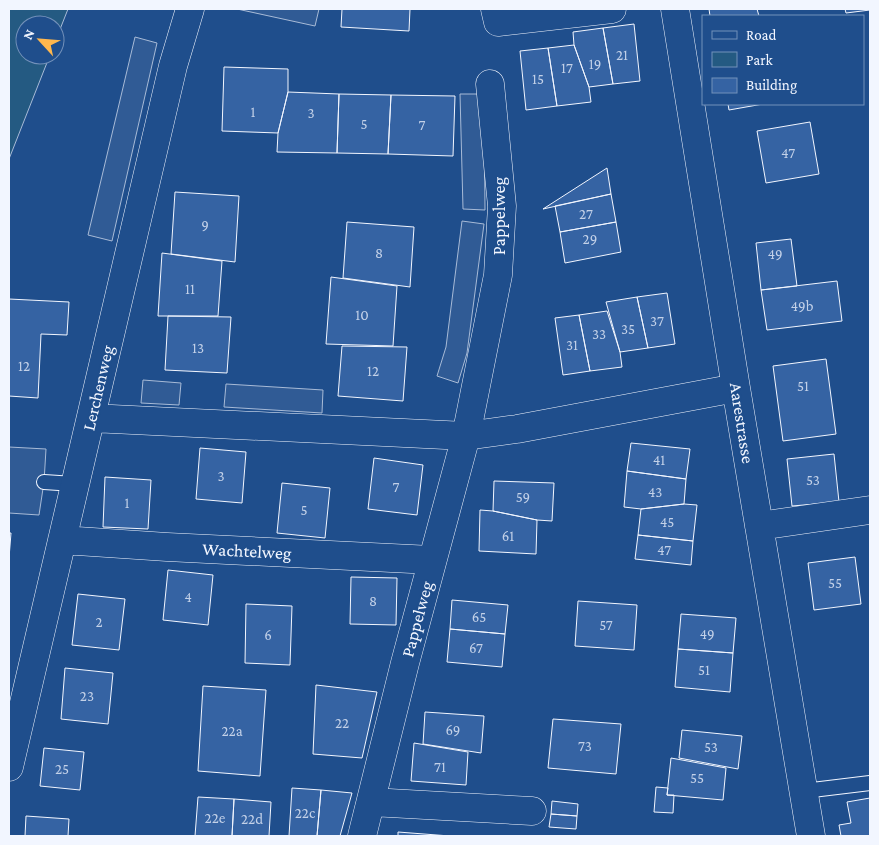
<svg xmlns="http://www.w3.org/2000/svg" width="879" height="845" font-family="'Crimson Pro',serif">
  <rect width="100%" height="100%" fill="#1f4e8c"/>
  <path fill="#245a82" stroke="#a8bbd7" d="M9,9H68L55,42V25H25V55H50L9,159Z"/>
  <path fill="#305b95" stroke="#a8bbd7" d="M237,9H319L315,26Z
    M135,37L157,43L112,241L88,235Z
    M460,94H484L485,210L463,209Z
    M462,221L484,224L467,353L458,383L437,376L446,347Z
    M143,380L181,383L179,405L141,403Z
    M226,384L323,390L322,413L224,407Z
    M9,447L46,449L44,482L39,515L9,513Z"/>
  <path fill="#3563a3" stroke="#f2f6ff" d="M342,9H410L409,31L341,27Z
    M709,9H757L759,16H710Z
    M845,9H870V10L846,13Z
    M634,24L640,81L613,84L603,28Z
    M603,28L613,84L589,87L574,45L573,32Z
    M574,45L589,87L591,102L557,106L548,48Z
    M548,48L557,106L526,110L520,51Z
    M224,67L288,69V92L278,133L222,131Z
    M288,92L339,94L337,153L277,152L278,133Z
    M339,94L391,95L388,154L337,153Z
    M391,95L455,96L453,156L388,154Z
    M728,104H763L729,110Z
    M810,122L819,174L766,183L757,131Z
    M607,168L611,194L543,209Z
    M175,192L239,196L235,262L171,254Z
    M611,194L616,222L560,232L555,206Z
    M347,222L414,227L410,287L343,278Z
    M616,222L621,252L565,263L560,232Z
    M791,239L797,286L761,290L756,243Z
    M162,253L222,261L218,316H158Z
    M331,277L397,286L393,346L326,344Z
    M837,281L842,321L767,330L761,290Z
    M667,293L675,344L648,348L637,297Z
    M637,297L648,348L620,352L606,302Z
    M9,299L69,302L67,335L41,334L38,398L9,396Z
    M607,311L620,352L622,367L590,371L579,315Z
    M579,315L590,371L563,375L555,318Z
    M168,316L231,317L227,373L165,370Z
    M342,346L407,347L403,401L338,396Z
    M826,359L836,434L783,441L773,366Z
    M631,443L690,449L686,479L627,471Z
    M200,448L246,452L242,503L196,499Z
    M834,454L839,502L792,506L787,459Z
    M374,458L423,465L417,515L368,509Z
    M627,471L686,479L684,504L641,509L624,507Z
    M105,477L151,480L148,529L103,527Z
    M494,481L554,483L552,521L537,520L493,511Z
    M282,483L330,488L325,538L277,533Z
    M684,504L697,505L693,541L638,535L641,509Z
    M480,510L493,511L537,520L536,554L479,551Z
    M9,533H11L9,558Z
    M638,535L693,541L691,565L635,559Z
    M855,557L861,604L814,610L808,563Z
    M168,570L213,575L208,625L163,620Z
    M351,577L397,578L396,625L350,624Z
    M78,594L125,599L119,650L72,645Z
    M452,600L508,605L505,634L450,629Z
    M578,601L637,605L634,650L575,646Z
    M246,604L292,606L290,665L245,663Z
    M681,614L736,618L733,653L678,649Z
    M450,629L505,634L502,667L447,662Z
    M678,649L733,653L730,692L675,687Z
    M65,668L113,673L108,724L61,719Z
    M316,685L377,692L362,758L313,754Z
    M203,686L266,690L260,776L198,771Z
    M425,712L484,716L481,753L423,744Z
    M553,719L621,724L616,774L548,768Z
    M682,730L742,736L738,769L679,758Z
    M414,743L468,752L466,785L411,781Z
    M44,748L84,752L80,790L40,786Z
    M671,758L726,768L723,800L667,795Z
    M656,787L668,788L667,795H674L673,813L654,812Z
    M292,788L321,790L317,836H289Z
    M321,790L352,793L340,836H317Z
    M198,797L234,799L232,836H195Z
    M870,798V836H841L839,825L851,823L847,802Z
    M234,799L271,802L269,836H232Z
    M552,801L578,804L577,816L551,814Z
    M551,814L577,816L576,829L549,827Z
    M26,816L69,819L68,836H25Z
    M398,832L450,836H398Z"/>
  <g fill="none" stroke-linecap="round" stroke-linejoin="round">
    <g stroke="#f2f6ff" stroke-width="16">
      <path id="lane" d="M44,482L74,484
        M804,791L870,783"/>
    </g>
    <g stroke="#f2f6ff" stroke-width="29">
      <path id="street" d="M495,9L498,22L612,9
        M675,9L736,388L811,836
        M91,418L466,436L517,429L736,388
        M759,526L870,510
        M62,540L167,547L432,560
        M9,767L173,66L190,9
        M371,802L532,811
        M362,836L405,663L466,436L498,275L502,206L490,84"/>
    </g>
    <use href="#lane" stroke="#1f4e8c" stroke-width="14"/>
    <use href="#street" stroke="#1f4e8c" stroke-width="28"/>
  </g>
  <g text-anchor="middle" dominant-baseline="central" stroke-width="4" stroke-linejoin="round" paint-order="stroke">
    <g font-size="15" fill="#c3d1e8">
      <text x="622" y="55">21</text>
      <text x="595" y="64">19</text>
      <text x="567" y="68">17</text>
      <text x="538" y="79">15</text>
      <text x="253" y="112">1</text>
      <text x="311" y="113">3</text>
      <text x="364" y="124">5</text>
      <text x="422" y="125">7</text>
      <text x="788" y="153">47</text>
      <text x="586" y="214">27</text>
      <text x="205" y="225">9</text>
      <text x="590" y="239">29</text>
      <text x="379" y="253">8</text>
      <text x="775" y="254">49</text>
      <text x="190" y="289">11</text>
      <text x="802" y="306">49b</text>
      <text x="362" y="315">10</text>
      <text x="657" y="321">37</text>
      <text x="628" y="329">35</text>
      <text x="599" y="334">33</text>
      <text x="572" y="345">31</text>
      <text x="198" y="348">13</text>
      <text x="24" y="366">12</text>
      <text x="373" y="371">12</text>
      <text x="803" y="386">51</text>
      <text x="659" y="460">41</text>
      <text x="221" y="476">3</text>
      <text x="813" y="480">53</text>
      <text x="396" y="487">7</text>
      <text x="655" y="492">43</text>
      <text x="523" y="497">59</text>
      <text x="127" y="503">1</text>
      <text x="304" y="510">5</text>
      <text x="667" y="522">45</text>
      <text x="508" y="536">61</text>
      <text x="664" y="550">47</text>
      <text x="835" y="583">55</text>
      <text x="188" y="597">4</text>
      <text x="373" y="601">8</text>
      <text x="479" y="617">65</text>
      <text x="99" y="622">2</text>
      <text x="606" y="625">57</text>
      <text x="707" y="634">49</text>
      <text x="268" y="635">6</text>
      <text x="476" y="648">67</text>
      <text x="704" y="670">51</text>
      <text x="87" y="696">23</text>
      <text x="342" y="723">22</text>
      <text x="453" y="730">69</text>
      <text x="232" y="731">22a</text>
      <text x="585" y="746">73</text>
      <text x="711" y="747">53</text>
      <text x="440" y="767">71</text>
      <text x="62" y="769">25</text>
      <text x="697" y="778">55</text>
      <text x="305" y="813">22c</text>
      <text x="215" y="818">22e</text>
      <text x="252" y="819">22d</text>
    </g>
    <g font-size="18" fill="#f2f6ff" stroke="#1f4e8c">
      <text transform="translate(499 216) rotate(-90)">Pappelweg</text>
      <text transform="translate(98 388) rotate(-77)">Lerchenweg</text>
      <text transform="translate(742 423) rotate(81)">Aarestrasse</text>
      <text transform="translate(247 551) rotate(3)">Wachtelweg</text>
      <text transform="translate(417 619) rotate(-75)">Pappelweg</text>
    </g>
  </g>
  <rect width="879" height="845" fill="none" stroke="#f2f6ff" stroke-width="20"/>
  <rect x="702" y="15" width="162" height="90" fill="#1f4e8c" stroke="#7391ba"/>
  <rect x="712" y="31" width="25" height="8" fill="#1f4e8c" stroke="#7391ba"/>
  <text x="746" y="40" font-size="15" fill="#f2f6ff">Road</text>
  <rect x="712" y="52" width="25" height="15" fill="#245a82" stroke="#7391ba"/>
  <text x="746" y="65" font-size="15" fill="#f2f6ff">Park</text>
  <rect x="712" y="78" width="25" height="15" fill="#3563a3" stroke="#7391ba"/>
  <text x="746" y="90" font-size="15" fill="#f2f6ff">Building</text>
  <g transform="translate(40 40) rotate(296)"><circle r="24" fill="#1f4e8c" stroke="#7391ba"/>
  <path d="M0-4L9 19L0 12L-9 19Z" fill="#ffb74d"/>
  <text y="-8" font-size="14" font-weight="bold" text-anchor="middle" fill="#f2f6ff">N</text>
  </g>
</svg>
